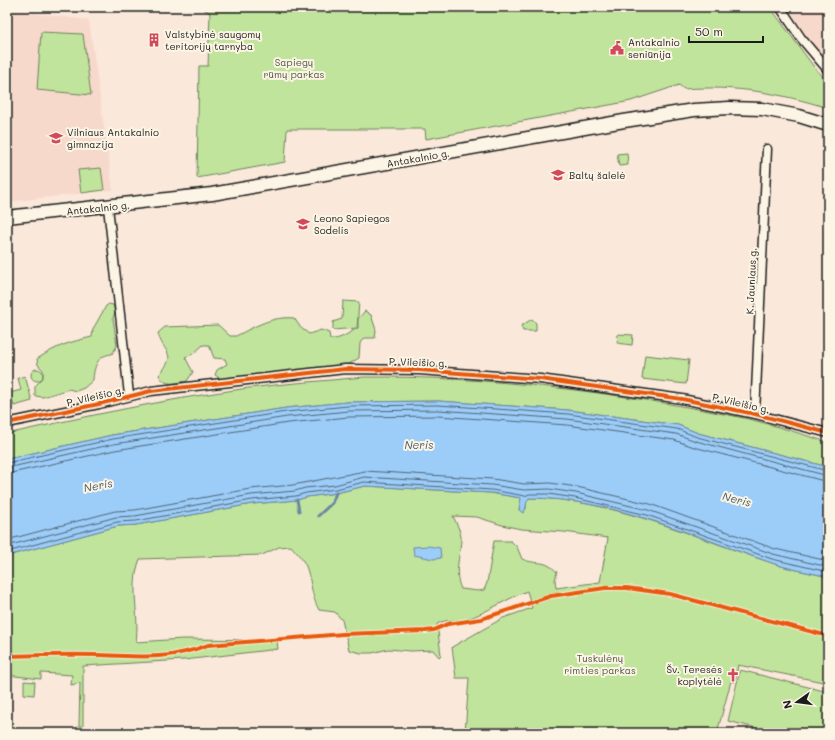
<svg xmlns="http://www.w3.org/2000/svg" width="835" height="740" font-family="Mali,sans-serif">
  <rect width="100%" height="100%" fill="#fae8da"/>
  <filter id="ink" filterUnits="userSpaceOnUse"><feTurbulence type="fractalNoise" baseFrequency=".025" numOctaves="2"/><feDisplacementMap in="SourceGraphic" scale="8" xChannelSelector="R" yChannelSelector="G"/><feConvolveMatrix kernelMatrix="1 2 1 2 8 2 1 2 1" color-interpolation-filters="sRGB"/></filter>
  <g filter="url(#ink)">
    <path fill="#f7d9cc" d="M786,7H828V61L811,44Z
      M7,10L89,20L113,190L7,202Z"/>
    <path fill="#c1e49d" stroke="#6e805c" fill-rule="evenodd" d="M200,7H770L814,67L828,82V108C780,93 734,85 684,89L679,85L631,101L426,139L425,129H287L285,162L197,178L199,66H208L210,13Z
      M41,32L83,34L91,95L37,90Z
      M627,153L628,165L619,166L617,154Z
      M101,168L104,190L81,193L78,170Z
      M343,301L359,302L357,328L333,330V322L342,319Z
      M109,304L113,305L115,312L113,318L117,346L112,354C97,355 94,367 93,380L84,388L76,391L69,389L43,397L35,396V386L43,378V370L38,365L37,359C57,346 69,342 92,337L93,329L106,306Z
      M365,311L371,315L376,330L375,338H364L360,343L359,358L349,364L221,379L215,375L217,370L227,364L225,359L214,358L209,345H203L193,354L185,357L193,372L187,381C175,383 165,387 159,375C179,352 163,354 158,333L165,327L218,325L230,336H236C256,326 272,316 294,318L301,328L309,334L321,330L329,333L330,339C341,340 348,333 358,328V319Z
      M532,319L536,323V331H523L521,326Z
      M618,334L633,335L632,345L617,343Z
      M645,355L689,360L686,384L642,379Z
      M31 375a6 6 0 1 1 12 0a6 6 0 1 1-12 0Z
      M25,376L32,401L14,406L10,393L21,390L18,378Z
      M364,377C486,376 615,392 734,416C766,422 797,433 828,442V467L698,433L678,425L568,410L438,401L348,402L286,408L112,435L7,459V434C87,416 167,399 249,388C287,383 325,381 364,377Z
      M365,486L491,493L521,498L519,510L526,509V502L529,498C610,498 693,537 769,562C788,569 808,572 828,577V683L738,665L735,682L731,681L717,733H465L469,678H456L452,647L503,618L532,608L527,591C506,599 488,612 467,619C456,622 447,618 437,624L441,655L439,657L433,650L411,651L388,649L372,653H361L349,650L342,620L335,612L319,610C311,595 312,584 307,569C304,560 297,553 291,546L279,547L262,555L140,559C129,587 140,613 136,642L183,639L277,640L278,649L184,660L83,666V726H79L80,683L71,685L72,675L41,673V679L7,675V556L118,526L136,525L252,504L297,500L307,497L336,493ZM453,516L477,517L502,525L521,529L564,532L608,538L600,582L556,588L555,580L557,572C543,558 538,566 522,559L517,547L511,541H494L487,583L484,590L478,591L461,589C453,571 461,555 461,537C460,529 456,523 453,516Z
      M740,670L828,692L827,733H776L728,721Z
      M24,681L35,682L34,695L24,694Z"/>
    <path fill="#9ccdf9" stroke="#6986a1" d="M438,401L568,410L678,425L698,433L828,467V577C809,572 788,569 769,562C693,536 611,498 529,498C525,503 527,509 523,513L519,510L521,498L491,493L365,486L336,493L307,497L297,500L252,504L136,525L118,526L7,556V459L112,435L286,408L348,402Z
      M428,546L440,548L441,558L433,559L414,555L413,547Z"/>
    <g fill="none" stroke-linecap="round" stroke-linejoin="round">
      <path stroke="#4f6374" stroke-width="1" d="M7,463L113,439L286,412L348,406L438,405L568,414L677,429L697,437L828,471
        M7,468L114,444L287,417L349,411L438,410L567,419L676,434L696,441L828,476
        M7,474L115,450L288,423L349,417L438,416L567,425L674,440L694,447L828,482
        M7,540L115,511L135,510L250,489L293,485L365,471L493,479L524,484L550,483L577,487L650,504L775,549L828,561
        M7,546L116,517L135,516L251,495L295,491L305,488L335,485L364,477L492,485L524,490L549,489L576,493L648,510L773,554L828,567
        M7,552L117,522L136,521L252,500L296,496L306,493L336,489L364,482L492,490L525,496L529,494H549L575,498L647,515L772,559L828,572"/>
      <path stroke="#6986a1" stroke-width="3" d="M297,500L299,511
        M318,516L332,503L336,493"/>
      <g stroke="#1c1c1c" stroke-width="11">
        <path id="street" d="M780,7L801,38L828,70
          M108,207L129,395
          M755,414L767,149
          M7,423L99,404L151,391L345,369L419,370L540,379L682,399L755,414L828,433"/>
      </g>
      <g stroke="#1c1c1c" stroke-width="15">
        <path id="primary" d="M7,217L212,194L624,121L694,110L729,108L762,109L799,116L828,125"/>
      </g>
      <use href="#street" stroke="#fcf5e5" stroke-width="8"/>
      <use href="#primary" stroke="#fcf5e5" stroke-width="12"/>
      <g stroke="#fcf5e5" stroke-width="6">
        <path id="cycleway" d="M7,423L99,404L151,391L345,369L419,370L540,379L682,399L755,414L828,433
          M7,656C37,655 66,654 96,655C139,656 166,661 208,645L343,634L425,631L434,630L448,624L481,619L551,596L605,588H627L670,594L828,636"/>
      </g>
      <use href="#cycleway" stroke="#e8590c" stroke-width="4"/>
    </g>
  </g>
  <defs>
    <g id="building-bare" transform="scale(1.08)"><path d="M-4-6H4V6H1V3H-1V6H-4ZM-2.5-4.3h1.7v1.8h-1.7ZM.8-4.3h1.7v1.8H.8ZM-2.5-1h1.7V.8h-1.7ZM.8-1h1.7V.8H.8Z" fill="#d1495b" stroke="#fcf5e5" stroke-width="2.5" paint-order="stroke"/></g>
    <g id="civic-bare" transform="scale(1.08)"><path d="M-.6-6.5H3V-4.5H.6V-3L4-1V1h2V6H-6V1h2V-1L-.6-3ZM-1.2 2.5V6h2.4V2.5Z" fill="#d1495b" stroke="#fcf5e5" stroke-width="2.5" paint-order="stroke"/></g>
    <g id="school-bare" transform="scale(1.08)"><path d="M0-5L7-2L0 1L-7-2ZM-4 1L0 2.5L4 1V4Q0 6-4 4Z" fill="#d1495b" stroke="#fcf5e5" stroke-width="2.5" paint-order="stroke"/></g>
    <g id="church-bare" transform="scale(1.08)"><path d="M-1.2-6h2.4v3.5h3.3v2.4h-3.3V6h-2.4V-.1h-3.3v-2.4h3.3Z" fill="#d1495b" stroke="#fcf5e5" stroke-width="2.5" paint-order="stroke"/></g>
  </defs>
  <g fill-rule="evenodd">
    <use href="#building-bare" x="154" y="40"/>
    <use href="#civic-bare" x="617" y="48"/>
    <use href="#school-bare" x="56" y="138"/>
    <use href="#school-bare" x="558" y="175"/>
    <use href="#school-bare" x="303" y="224"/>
    <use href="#church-bare" x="733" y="675"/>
  </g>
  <g text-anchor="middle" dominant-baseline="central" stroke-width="4" stroke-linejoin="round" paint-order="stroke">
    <g font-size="10" fill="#1c1c1c" stroke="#fcf5e5" text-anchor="start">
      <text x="165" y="34">Valstybinė saugomų<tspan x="165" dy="12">teritorijų tarnyba</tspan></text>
      <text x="628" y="42">Antakalnio<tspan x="628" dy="12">seniūnija</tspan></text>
      <text x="67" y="132">Vilniaus Antakalnio<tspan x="67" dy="12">gimnazija</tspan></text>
      <text x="569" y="175">Baltų šalelė</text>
      <text x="314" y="218">Leono Sapiegos<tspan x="314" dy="12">Sodelis</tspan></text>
      <text x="722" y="669" text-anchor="end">Šv. Teresės<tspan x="722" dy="12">koplytėlė</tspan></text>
    </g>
    <g font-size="10" fill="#4e5843" stroke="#fcf5e5">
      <text x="294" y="62">Sapiegų<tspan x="294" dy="12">rūmų parkas</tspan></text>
      <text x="600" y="658">Tuskulėnų<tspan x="600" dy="12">rimties parkas</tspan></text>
    </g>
    <g font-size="10" fill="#1c1c1c" stroke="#fcf5e5">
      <text transform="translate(418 158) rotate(-10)">Antakalnio g.</text>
      <text transform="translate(98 208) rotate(-6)">Antakalnio g.</text>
      <text transform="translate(751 281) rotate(-87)">K. Jauniaus g.</text>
      <text transform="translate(418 362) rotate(2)">P. Vileišio g.</text>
      <text transform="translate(95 396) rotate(-13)">P. Vileišio g.</text>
      <text transform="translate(741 403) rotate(13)">P. Vileišio g.</text>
    </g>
    <g font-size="11" font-style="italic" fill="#495a69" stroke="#fcf5e5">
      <text x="419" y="444">Neris</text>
      <text transform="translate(98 485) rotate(-11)">Neris</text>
      <text transform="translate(737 499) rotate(14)">Neris</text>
    </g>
  </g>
  <rect width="835" height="740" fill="none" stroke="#fcf5e5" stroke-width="24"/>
  <rect x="12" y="12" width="811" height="716" fill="none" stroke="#1c1c1c" stroke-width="1.5" filter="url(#ink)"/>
  <g transform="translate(797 702) rotate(256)" stroke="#fcf5e5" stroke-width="3" paint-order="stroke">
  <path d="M0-3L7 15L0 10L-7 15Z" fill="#1c1c1c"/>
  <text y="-6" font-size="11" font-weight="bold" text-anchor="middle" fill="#1c1c1c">N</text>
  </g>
  <path d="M689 36v6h74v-6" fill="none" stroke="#1c1c1c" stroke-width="2"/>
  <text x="695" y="36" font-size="12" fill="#1c1c1c" stroke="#fcf5e5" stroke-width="3" paint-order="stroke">50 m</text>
</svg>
